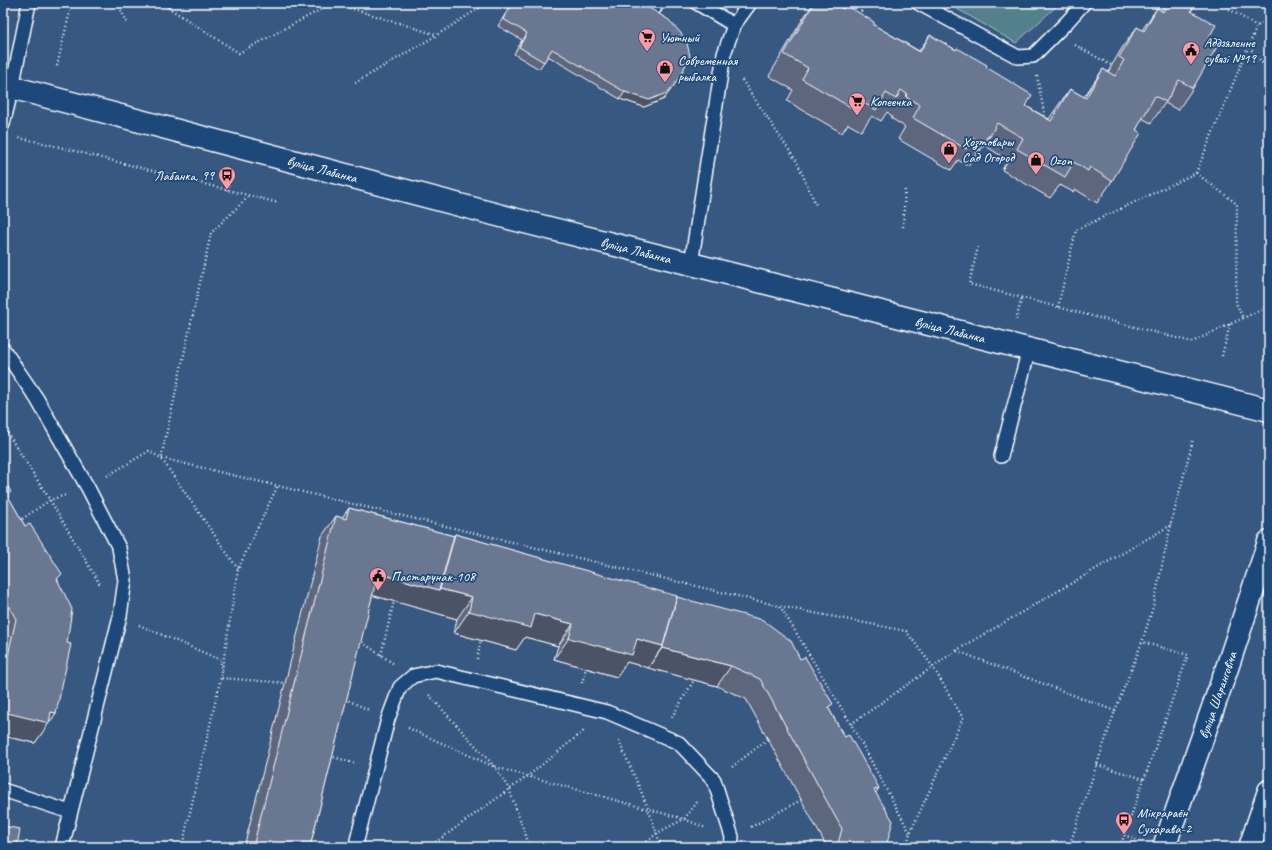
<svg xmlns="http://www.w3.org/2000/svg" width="1272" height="850" font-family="Caveat,sans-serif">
  <rect width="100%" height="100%" fill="#365881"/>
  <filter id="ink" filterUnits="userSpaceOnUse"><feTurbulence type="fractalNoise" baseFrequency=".025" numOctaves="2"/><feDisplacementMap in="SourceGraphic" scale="8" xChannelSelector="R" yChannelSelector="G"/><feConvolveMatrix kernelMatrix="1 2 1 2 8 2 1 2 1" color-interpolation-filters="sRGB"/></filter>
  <g filter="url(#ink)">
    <path fill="#52818b" stroke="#a8c0c5" d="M947,3H1060L1016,43Z"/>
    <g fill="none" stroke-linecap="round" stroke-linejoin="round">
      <g stroke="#fff" stroke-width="16">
        <path id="service" d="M697,3L734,25
          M918,3L1018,57L1033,56L1067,22L1084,3
          M648,17L658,3
          M3,124L12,88L29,3
          M691,264L724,54L734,25L750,3
          M3,349L37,399L88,488L119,548L125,580L120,616L62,847
          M1001,456L1029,349
          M3,790L70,812
          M357,847V840L388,719L400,687L413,676L436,671L607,712L679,743L714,780L732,837L731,847"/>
      </g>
      <g stroke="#fff" stroke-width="25">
        <g id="secondary">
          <path id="s1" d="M3,85L509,218L1269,410"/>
          <path id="s2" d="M1164,847L1228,665L1269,542"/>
          <path d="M1250,847L1269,791"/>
        </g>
      </g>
      <path stroke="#fff" stroke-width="2.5" stroke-dasharray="1 3" stroke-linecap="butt" d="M118,3L127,23
        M161,3L239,53L333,3
        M334,3L437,35
        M1219,3L1257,26
        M859,15L866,3
        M1075,45L1111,65
        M1249,47L1269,71
        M57,66L70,11
        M1037,76L1045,118
        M742,80L797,162L816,205
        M355,83L437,35L487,3
        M19,138L39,142L279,203
        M1196,173L1237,204L1236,303L1243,318
        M227,190L231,173
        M903,227L905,188
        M978,247L969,284L1192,342L1269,306
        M1058,307L1076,230L1196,173L1257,26L1269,20
        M1016,320L1022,297
        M1222,356L1230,324
        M3,426L50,500L101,586
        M107,476L149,451L161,458L211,233L249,196
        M19,521L50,500L66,495
        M238,569L161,458L779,606L906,631L933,667L963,718L910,833L906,847
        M780,606L851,724L910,833
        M139,625L221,660V678L286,683
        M359,640L394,664
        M957,651L1115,711
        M381,655L394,601
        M477,659L481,640
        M222,670L238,569L278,485
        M582,683L586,668
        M429,695L495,767L509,789L530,847
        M345,699L369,710
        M672,717L694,680
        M851,724L957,650L1171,525
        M408,728L495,767L684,819L706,828
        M619,741C634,776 651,811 661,847
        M330,756L354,763
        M1097,765L1144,779
        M732,767L768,739
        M751,827L801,800
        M1124,835L1139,841
        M1070,842L1084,847
        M182,847L221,677
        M429,847L528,776L585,730
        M641,847L657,833L684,819L698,801
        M1069,847L1115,711L1142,642L1153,607L1171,524L1193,440
        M1120,847L1188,655L1142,642"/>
      <use href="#service" stroke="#1f4a7a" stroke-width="13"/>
      <use href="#secondary" stroke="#1f4a7a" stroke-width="22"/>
    </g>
    <path fill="#5c667d" stroke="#fff" d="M512,3H641L664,99L644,107L620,99L548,56L539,69L514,54L522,40L498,26Z
      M814,3H833L874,25L919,51L930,35L986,67L1026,106L1049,119L1055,110L1070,89L1084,97L1103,69L1108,72L1122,48L1137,27L1142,30L1157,8L1161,11L1166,3H1196L1191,11L1208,39L1193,88L1178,110L1165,103L1151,123L1142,118L1136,130L1112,181L1097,203L1075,189L1073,192L1060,185L1050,198L1002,170L1008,160L984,145L975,158L974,157L968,166L958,160L951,170L898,139L905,127L891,118L892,116L887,112L881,121L872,116L861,131L848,124L842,133L787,101L793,90L769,76L804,17Z
      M3,478L8,496L25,526L58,580L56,713L35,743L3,736Z
      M349,508L454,536L455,534L677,597L800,659L829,709L876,793L886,847H827L746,699L717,686L627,662L617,677L554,659L558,646L525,637L516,650L454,633L457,619L372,595L310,847H244L322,536L336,516L342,518Z"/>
    <path fill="#4b5366" stroke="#fff" d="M680,77L664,99L644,107L620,99L625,92Z
      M988,136H990L975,158L974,157Z
      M378,573L439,590L440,589L472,597L457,619L364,593Z
      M469,611L535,614L573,624L558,646L525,637L516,650L454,633Z
      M569,638L637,639L663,646L648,668L627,662L617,677L554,659Z
      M662,648L731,666L717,686L648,668Z
      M3,712H51L56,713L35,743L3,736Z
      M879,788L865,808L874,790Z"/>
    <path fill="#6b7791" stroke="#fff" d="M513,3H641L669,20L686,39L690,56L680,77L669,92L649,100L625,92L552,49L544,62L519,47L527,33L503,19Z
      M814,3H833L843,9L846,5L874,22V25L920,52L930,35L956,50L957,48L987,65L986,67L1032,95L1026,106L1051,121L1070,89L1086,98L1103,69L1115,76L1124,60L1119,57L1137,27L1144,31L1157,8L1163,12L1168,3H1196L1191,11L1216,25L1208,39L1218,45L1193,88L1179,80L1166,102L1155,96L1136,130L1141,133L1112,181L1090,167L1088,171L1074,162L1065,177L1017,149L1023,138L997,123L990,136H988L983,144L973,138L966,149L913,118L920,105L906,97L907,94L901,90L896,99L886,93L876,110L862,102L857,111L802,79L808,68L784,54Z
      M3,478L11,492L7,494L25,526L30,524L62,574L57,579L72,609L67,643L71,644L56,713L51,712L49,723L3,712V678L16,619L3,596Z
      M349,508L454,536L439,590L378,573L310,847H253L336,516L346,519Z
      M455,534L677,596L663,646L637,639L632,655L569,638L573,624L535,614L531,628L469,611L472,597L440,589Z
      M677,597L763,620L791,641L800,659L805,657L833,704L828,707L844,737L849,735L879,788L874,790L893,821L886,847H837L842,829L760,679L731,666L662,648L663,646Z
      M3,826L20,829L17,847H3Z"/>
  </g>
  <defs>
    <g id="supermarket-pin" transform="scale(0.9)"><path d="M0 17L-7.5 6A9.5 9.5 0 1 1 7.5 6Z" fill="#ff9aa2" stroke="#1f4a7a"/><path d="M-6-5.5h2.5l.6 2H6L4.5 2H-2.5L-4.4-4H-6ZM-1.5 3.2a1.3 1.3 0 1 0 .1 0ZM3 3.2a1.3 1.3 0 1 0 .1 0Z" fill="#111"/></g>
    <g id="civic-pin" transform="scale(0.9)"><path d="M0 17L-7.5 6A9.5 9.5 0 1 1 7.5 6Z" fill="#ff9aa2" stroke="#1f4a7a"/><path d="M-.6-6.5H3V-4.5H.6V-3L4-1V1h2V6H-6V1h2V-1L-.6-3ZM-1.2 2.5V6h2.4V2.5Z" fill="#111"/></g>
    <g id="shop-pin" transform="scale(0.9)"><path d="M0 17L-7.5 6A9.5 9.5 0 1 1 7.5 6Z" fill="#ff9aa2" stroke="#1f4a7a"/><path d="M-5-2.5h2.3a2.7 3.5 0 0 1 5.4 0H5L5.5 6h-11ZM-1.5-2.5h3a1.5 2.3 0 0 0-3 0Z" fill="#111"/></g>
    <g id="bus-pin" transform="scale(0.9)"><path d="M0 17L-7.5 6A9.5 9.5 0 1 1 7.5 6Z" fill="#ff9aa2" stroke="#1f4a7a"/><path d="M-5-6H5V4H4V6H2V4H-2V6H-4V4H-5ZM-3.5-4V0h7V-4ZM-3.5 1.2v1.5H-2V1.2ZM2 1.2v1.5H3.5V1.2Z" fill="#111"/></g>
  </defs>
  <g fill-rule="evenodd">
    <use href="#supermarket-pin" x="647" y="37"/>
    <use href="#civic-pin" x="1191" y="50"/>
    <use href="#shop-pin" x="665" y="68"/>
    <use href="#supermarket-pin" x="857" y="101"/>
    <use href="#shop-pin" x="949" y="149"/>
    <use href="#shop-pin" x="1036" y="160"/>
    <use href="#bus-pin" x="227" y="175"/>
    <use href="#civic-pin" x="378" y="576"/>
    <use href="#bus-pin" x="1124" y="820"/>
  </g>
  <g text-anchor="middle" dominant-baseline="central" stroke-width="3.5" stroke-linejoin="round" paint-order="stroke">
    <g font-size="14" fill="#fff" stroke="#1f4a7a" text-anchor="start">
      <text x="660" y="37">Уютный</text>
      <text x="1204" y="42">Аддзяленне<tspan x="1204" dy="16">сувязі №19</tspan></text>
      <text x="678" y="60">Современная<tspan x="678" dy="16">рыбалка</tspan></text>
      <text x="870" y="101">Копеечка</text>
      <text x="962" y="141">Хозтовары<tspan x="962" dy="16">Сад Огород</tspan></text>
      <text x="1049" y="160">Ozon</text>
      <text x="214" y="175" text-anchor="end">Лабанка, 99</text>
      <text x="391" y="576">Пастарунак-108</text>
      <text x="1137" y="812">Мікрараён<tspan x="1137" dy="16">Сухарава-2</tspan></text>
    </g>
    <g font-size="14" fill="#fff" stroke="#1f4a7a">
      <text stroke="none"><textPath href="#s1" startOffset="330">вуліца Лабанка</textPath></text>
      <text stroke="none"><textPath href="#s1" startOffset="654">вуліца Лабанка</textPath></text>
      <text stroke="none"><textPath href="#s1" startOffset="978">вуліца Лабанка</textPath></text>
      <text stroke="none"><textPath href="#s2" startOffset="161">вуліца Шаранговіча</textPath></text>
    </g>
  </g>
  <rect width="1272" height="850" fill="none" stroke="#1f4a7a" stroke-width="16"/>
  <rect x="8" y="8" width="1256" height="834" fill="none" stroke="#fff" stroke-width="1.5" filter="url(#ink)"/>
</svg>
